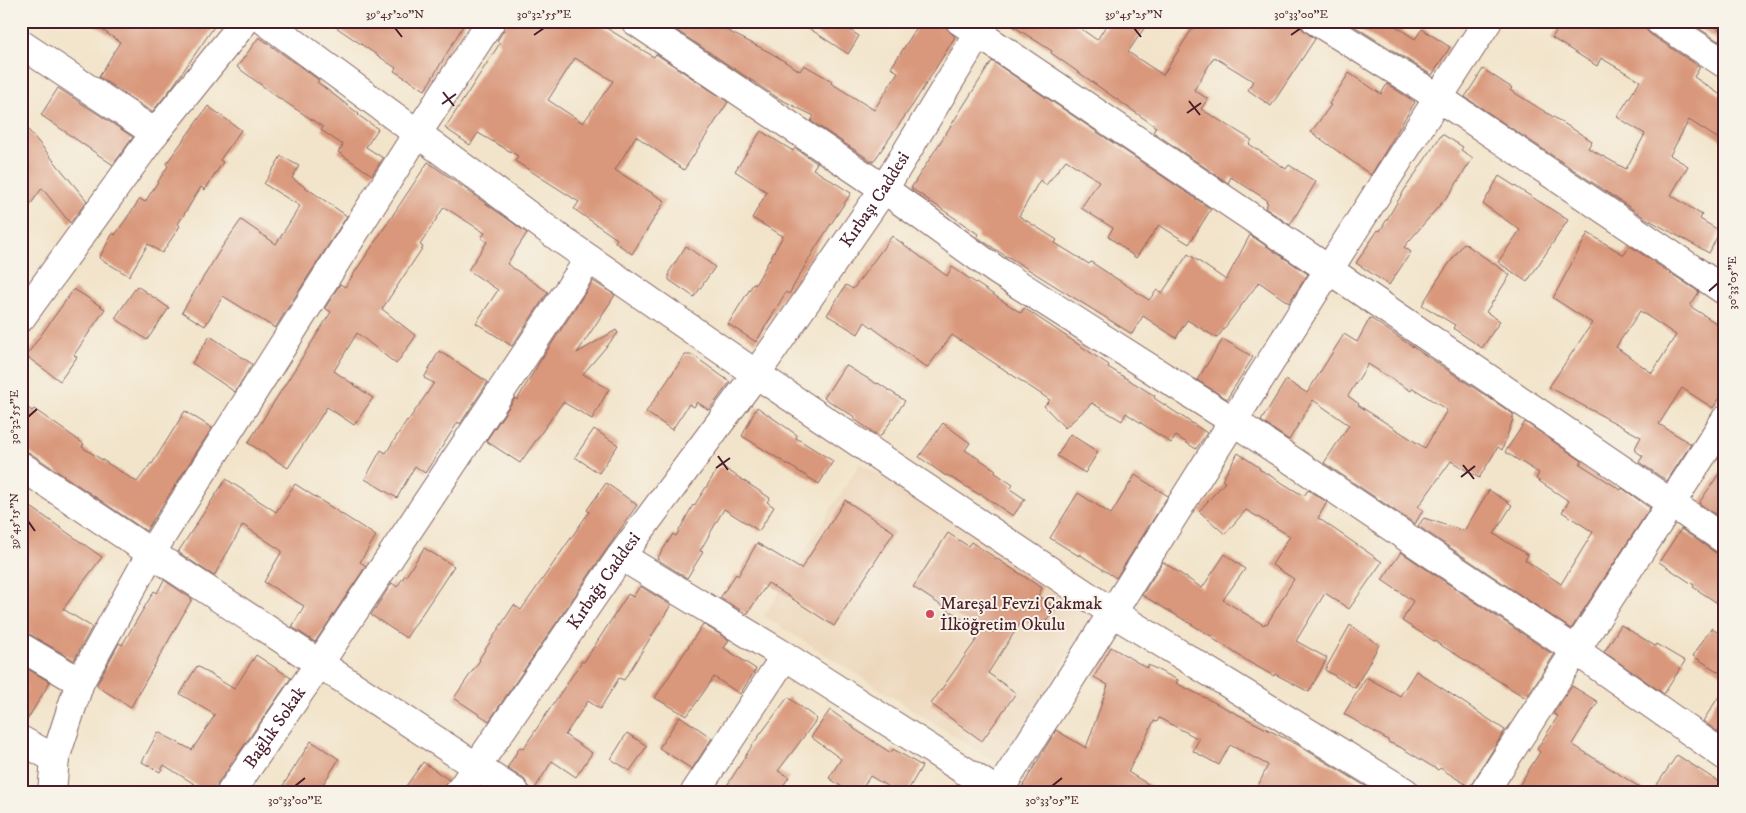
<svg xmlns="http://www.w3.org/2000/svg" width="1746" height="813" font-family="'IM FELL DW Pica',serif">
  <rect width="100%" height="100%" fill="#f7f3e8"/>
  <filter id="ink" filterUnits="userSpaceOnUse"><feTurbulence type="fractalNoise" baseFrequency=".02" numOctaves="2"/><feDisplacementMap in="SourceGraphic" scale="10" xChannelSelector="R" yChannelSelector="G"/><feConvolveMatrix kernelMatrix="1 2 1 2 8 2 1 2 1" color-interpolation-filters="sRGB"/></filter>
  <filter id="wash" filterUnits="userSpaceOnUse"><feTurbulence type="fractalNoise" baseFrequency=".0096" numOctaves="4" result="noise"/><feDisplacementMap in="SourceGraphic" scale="20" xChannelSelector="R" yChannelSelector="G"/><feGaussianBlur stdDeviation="1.12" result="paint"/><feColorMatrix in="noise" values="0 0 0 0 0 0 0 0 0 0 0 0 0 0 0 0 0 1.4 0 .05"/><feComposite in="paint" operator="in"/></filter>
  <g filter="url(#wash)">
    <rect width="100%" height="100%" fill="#f2e4ca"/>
    <path fill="#edd7bb" d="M860,463L1095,612L999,764L764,616Z"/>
    <g id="blocks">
      <path fill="#d9987b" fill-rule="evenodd" d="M89,21H218L173,86L152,112L99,77L120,42Z
        M327,21H466L425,90L394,71L396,68Z
        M507,21H595L654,57L656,54L728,102L684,170L636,136L615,170L665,201L632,254L615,242L617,239L574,209L579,202L515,161L518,156L478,133L470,145L445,128L500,43L497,41L504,30ZM575,58L613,81L583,123L548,100Z
        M678,21H731L726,30L771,53L800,71L804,65L832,81L831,83L874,110L898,72L891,68L921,21H936L946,27L955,37L914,103L873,162L811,121L814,116L778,98L673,28Z
        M798,21H836L859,36L848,54Z
        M1005,21H1070L1097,40L1109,21H1149L1128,52L1163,75L1197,21H1300L1302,29L1315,39L1271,106L1248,90L1253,81L1214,57L1194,90L1208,99L1201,109L1252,140L1249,144L1286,169L1289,165L1316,182L1290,225L1265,208L1268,203L1266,202L1267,200L1231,177L1228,183L1153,132L1156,127L1051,53L1052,51Z
        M1346,21H1388L1415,39L1422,29L1450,47L1432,75Z
        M1562,21H1644L1645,28L1650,34L1700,67L1694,77L1725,98V143L1689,120L1670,155L1688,166L1671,195L1702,215L1700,219L1720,231L1709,253L1647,219L1465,97L1483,69L1512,88L1510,90L1592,141L1588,148L1626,169L1645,134L1617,117L1640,81L1601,58L1597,66L1552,38Z
        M1688,21H1705L1723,32L1718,41Z
        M259,37L319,80L317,82L359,114L358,115L378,129L366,147L383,158L372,175L338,152L343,145L321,130L323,127L276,96L237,67Z
        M992,61L1211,209L1189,244L1159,225L1136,258L1108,236L1113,228L1081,208L1099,181L1066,160L1046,185L1040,180L1019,216L1057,240L1055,243L1089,264L1091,262L1149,300L1157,290L1162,293L1188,254L1226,280L1250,235L1308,274L1289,303L1259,282L1217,338L1187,320L1176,338L1143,316L1132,334L1007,256V257L977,237L978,234L911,188Z
        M1349,73L1381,94L1387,84L1415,102L1371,175L1311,132L1331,105L1329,104Z
        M58,88L133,137L113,165L41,115Z
        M208,106L241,130L220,160L223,162L205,190L201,187L178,224L180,226L162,253L148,244L129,276L99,258L113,233L115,235L140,199L145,202L168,166L166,164Z
        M21,121L87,201L70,223L42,188L21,218Z
        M761,131L793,151L795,148L817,163L813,169L851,193L816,247L789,294L786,292L756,342L728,324L753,284L755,285L783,236L752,218L767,192L735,171Z
        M1442,134L1463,147L1461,150L1473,158L1451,192L1404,247L1411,252L1389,285L1356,263L1378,230L1380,231L1405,189Z
        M281,156L299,166L292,178L347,216L275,328L223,296L205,326L182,312L222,247L241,220L276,244L300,206L264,184Z
        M428,162L527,233L507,264L548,292L512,346L476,323L498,290L468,270L487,242L481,238L485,233L444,207L420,245L423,247L382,309L416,336L396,364L357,333L334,371L373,398L354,425L327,407L288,468L248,443L331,312L325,308L340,284L345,287Z
        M1499,176L1568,220L1527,282L1498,262L1520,230L1483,204Z
        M1588,233L1624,255L1630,246L1699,292L1690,306L1725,329V389L1713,408L1682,388L1659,424L1691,444L1667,481L1639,462L1643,456L1634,450L1641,437L1549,387L1592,323L1553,298ZM1640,311L1676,335L1652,373L1616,347Z
        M892,236L947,276L952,267L1021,313L1024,308L1109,365L1108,367L1155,396L1154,398L1207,433L1196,449L1176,436L1171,443L1126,413L1122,421L1092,403L1065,428L1044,406L1050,400L952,335L927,368L865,322L858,334L827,315L846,285L853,289Z
        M1464,243L1510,275L1486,312L1500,321L1482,348L1453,328L1455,325L1422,305L1438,279Z
        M686,246L715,267L694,297L669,280V272Z
        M593,281L615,295L577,353L616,330L618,333L583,374L609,389L592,419L563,402L520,463L486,441L515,398L517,400L539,363Z
        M137,286L169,308L147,340L115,318Z
        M74,289L105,309L74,355L77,357L60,381L26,356Z
        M1370,318L1513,414V419L1502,450L1498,447L1479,478L1451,461L1418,507L1423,510L1415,524L1324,463L1349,425L1313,400L1289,440L1261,421L1286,380L1307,393L1344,334L1357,342ZM1368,364L1411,391L1413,388L1447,410L1425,448L1358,405L1359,404L1348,396Z
        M210,336L252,364L235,392L192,363Z
        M1223,339L1253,357L1227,399L1197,380Z
        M439,351L488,382L460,424L458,422L425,473L415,466L397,498L365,479L381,450L386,453L407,420L408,421L434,383L424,378Z
        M685,355H693L730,382L709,410L697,402L694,407L689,404L672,430L646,412Z
        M845,365L877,384L878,383L905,401L880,437L854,419L855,417L824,398Z
        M21,403L32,411L34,409L84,444L82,447L137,482L151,463L152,464L185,411L212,428L146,531L30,453L21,450Z
        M757,407L797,435L796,438L833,461L819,484L742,436Z
        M1525,422L1582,461L1580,464L1621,490L1622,488L1650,508L1571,629L1418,526L1424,518L1464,531L1489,490L1512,505L1494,534L1528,555L1525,560L1561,584L1593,532L1562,512L1569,501L1536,479L1539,473L1505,452Z
        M943,423L970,443L965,450L996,470L994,472L1013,485L1010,489L1025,499L1013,516L981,494L980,495L947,475L946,476L919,457Z
        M594,429L618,445L599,473L575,457Z
        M1070,434L1098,452L1085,473L1057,456Z
        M1238,453L1260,468L1259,469L1304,496L1308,490L1327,502L1318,518L1382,562L1349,609L1325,593L1296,641L1327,658L1309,692L1275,674L1274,676L1249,662L1212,638L1213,637L1142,595L1163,562L1202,588L1225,554L1245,569L1223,600L1264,625L1265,623L1267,624L1294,579L1272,565L1290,536L1246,510L1225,534L1199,511L1225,482L1222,480Z
        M1725,465V521L1699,503Z
        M719,467L722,468L723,467L770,498L767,502L774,507L759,531L724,509L700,551L703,552L687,578L657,559L673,534L676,536L693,505L694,506Z
        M1135,475L1168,496L1116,578L1079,554V556L1050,538L1078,493L1111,514Z
        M226,479L276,512L295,484L376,536L360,562L366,566L315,642L292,627L304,606L264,582L282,551L243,525L214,576L178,552Z
        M606,483L637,505L489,721L454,698L480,660L479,659L514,605L521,610L589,512L587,510Z
        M21,500L102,557L63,609L92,627L74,660L29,634L21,631Z
        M845,500L894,532L834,626L768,583L747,614L720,598L736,574L738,576L757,543L801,569Z
        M1681,529L1716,553L1725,555V608L1693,587L1694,585L1659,562Z
        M948,533L968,546L971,542L1042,588L1038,596L1055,607L1040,631L1023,619L988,673L1016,693L982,741L931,704L982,632L913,587Z
        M424,548L454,566L406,638L371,615L392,583L397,587L405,575L406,576Z
        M1401,552L1554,655L1526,698L1402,621L1413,601L1382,580Z
        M164,580L192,599L131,707L98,687L97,684L119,643L122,645L154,591L157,593Z
        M640,586L671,605L624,680L619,678L600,709L588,701L565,735L592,753L576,777L552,761L534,790L529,787L524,779L507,768L520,747L523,749L582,661L584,662L628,594L633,597Z
        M703,624L729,640L724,648L756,669L740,694L714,677L687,716L655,698Z
        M1350,625L1379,645L1355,688L1325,670Z
        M1621,625L1655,646L1656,644L1685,661L1664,694L1604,652Z
        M1711,628L1725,637V676L1693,656Z
        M1111,647L1147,668L1148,665L1178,680L1176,683L1298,745L1375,792H1255L1268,765L1230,745L1219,765L1193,751L1199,739L1159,718L1157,722L1154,721L1128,772L1161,792H1019L1056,730L1086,748L1108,685L1094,677Z
        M256,655L291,678L218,783L216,792H207L164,765L160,772L142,762L158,732L192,750L215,715L180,694L197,666L234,689Z
        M21,665L50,682L24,725L21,724Z
        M1416,671L1505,730L1470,787L1440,768L1438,770L1400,747L1388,742V740L1344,714L1366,677L1400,696Z
        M1572,686L1598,702L1572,744L1647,792H1515L1540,752L1537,749L1558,716L1553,714Z
        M1725,687V737L1703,721Z
        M788,697L817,719L778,771L789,777L779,792H723L753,744Z
        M830,710L854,727L853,728L891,753L893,749L922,766L907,792H897L870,776L860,792H849L829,778L841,759L811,737Z
        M680,716L712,738L692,769L659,748Z
        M627,733L647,746L630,771L611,759Z
        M311,741L339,759L318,792H279Z
        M1677,755L1725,786V792H1652Z
        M423,762L449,780L444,792H402Z"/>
    </g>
  </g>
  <g filter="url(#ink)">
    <use href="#blocks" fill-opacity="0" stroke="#856463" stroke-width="1"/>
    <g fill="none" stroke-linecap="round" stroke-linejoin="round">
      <g stroke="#856463" stroke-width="30">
        <g id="minor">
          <path d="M265,21L562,240L756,374L1113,613L1405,792"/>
          <path d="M635,21L884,189L996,270L1233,421L1575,650L1725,756"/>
          <path d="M960,21L1328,269L1725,540"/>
          <path d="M1316,21L1439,98L1725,291"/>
          <path d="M1659,21L1725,64"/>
          <path d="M21,44L155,133L21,318"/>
          <path d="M155,133L245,21"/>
          <path d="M21,466L151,553L515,792"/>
          <path d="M621,556L785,656L998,792"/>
          <path d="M21,647L80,682"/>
          <path d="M21,740L55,759"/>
          <path d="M52,792L55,759L80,682L151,553L417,134L491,21"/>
          <path id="s1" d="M231,792L319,664L589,259"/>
          <path id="s2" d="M459,792L621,556L756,374L884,189L986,21"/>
          <path d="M695,792L785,656"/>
          <path d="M998,792C1163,536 1322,276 1488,21"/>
          <path d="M1484,792L1725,420"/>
        </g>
      </g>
      <use href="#minor" stroke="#fff" stroke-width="28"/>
    </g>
  </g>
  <path fill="none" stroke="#4a1f2b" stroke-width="2" d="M395,28L402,37M1134,28L1141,37M534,35L544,28M1291,35L1301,28M443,92L454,106M1189,101L1200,115M442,104L456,94M1187,113L1201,103M1709,291L1718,283M28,417L37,409M718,456L728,470M1463,465L1474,479M716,468L730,458M1461,477L1475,466M28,521L35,531M295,786L305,778M1052,786L1062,778"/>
  <circle fill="#d1495b" stroke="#f7f3e8" stroke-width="2" cx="930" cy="614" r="5"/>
  <g text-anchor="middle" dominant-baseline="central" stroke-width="4" stroke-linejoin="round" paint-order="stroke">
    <g font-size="18" fill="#4a1f2b" stroke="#f7f3e8">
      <text stroke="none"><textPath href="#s2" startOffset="724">Kırbaşı Caddesi</textPath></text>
      <text stroke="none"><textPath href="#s2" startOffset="256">Kırbağı Caddesi</textPath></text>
      <text stroke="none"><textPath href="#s1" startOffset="78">Bağlık Sokak</textPath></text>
    </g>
    <g font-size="18" fill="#4a1f2b" stroke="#f7f3e8" text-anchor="start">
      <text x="940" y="604">Mareşal Fevzi Çakmak<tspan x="940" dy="21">İlköğretim Okulu</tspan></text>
    </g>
  </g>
  <rect width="1746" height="813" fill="none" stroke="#f7f3e8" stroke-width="55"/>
  <rect x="28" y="28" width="1690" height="758" fill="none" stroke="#4a1f2b" stroke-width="2"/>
  <g font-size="12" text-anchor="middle" fill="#4a1f2b">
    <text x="395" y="18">39°45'20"N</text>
    <text x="544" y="18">30°32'55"E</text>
    <text x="1134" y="18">39°45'25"N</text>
    <text x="1301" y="18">30°33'00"E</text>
    <text transform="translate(1732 283) rotate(-90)" y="4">30°33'05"E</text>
    <text transform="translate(14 417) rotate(-90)" y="4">30°32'55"E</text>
    <text transform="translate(14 521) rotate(-90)" y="4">39°45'15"N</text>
    <text x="295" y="804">30°33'00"E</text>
    <text x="1052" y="804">30°33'05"E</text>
  </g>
</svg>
